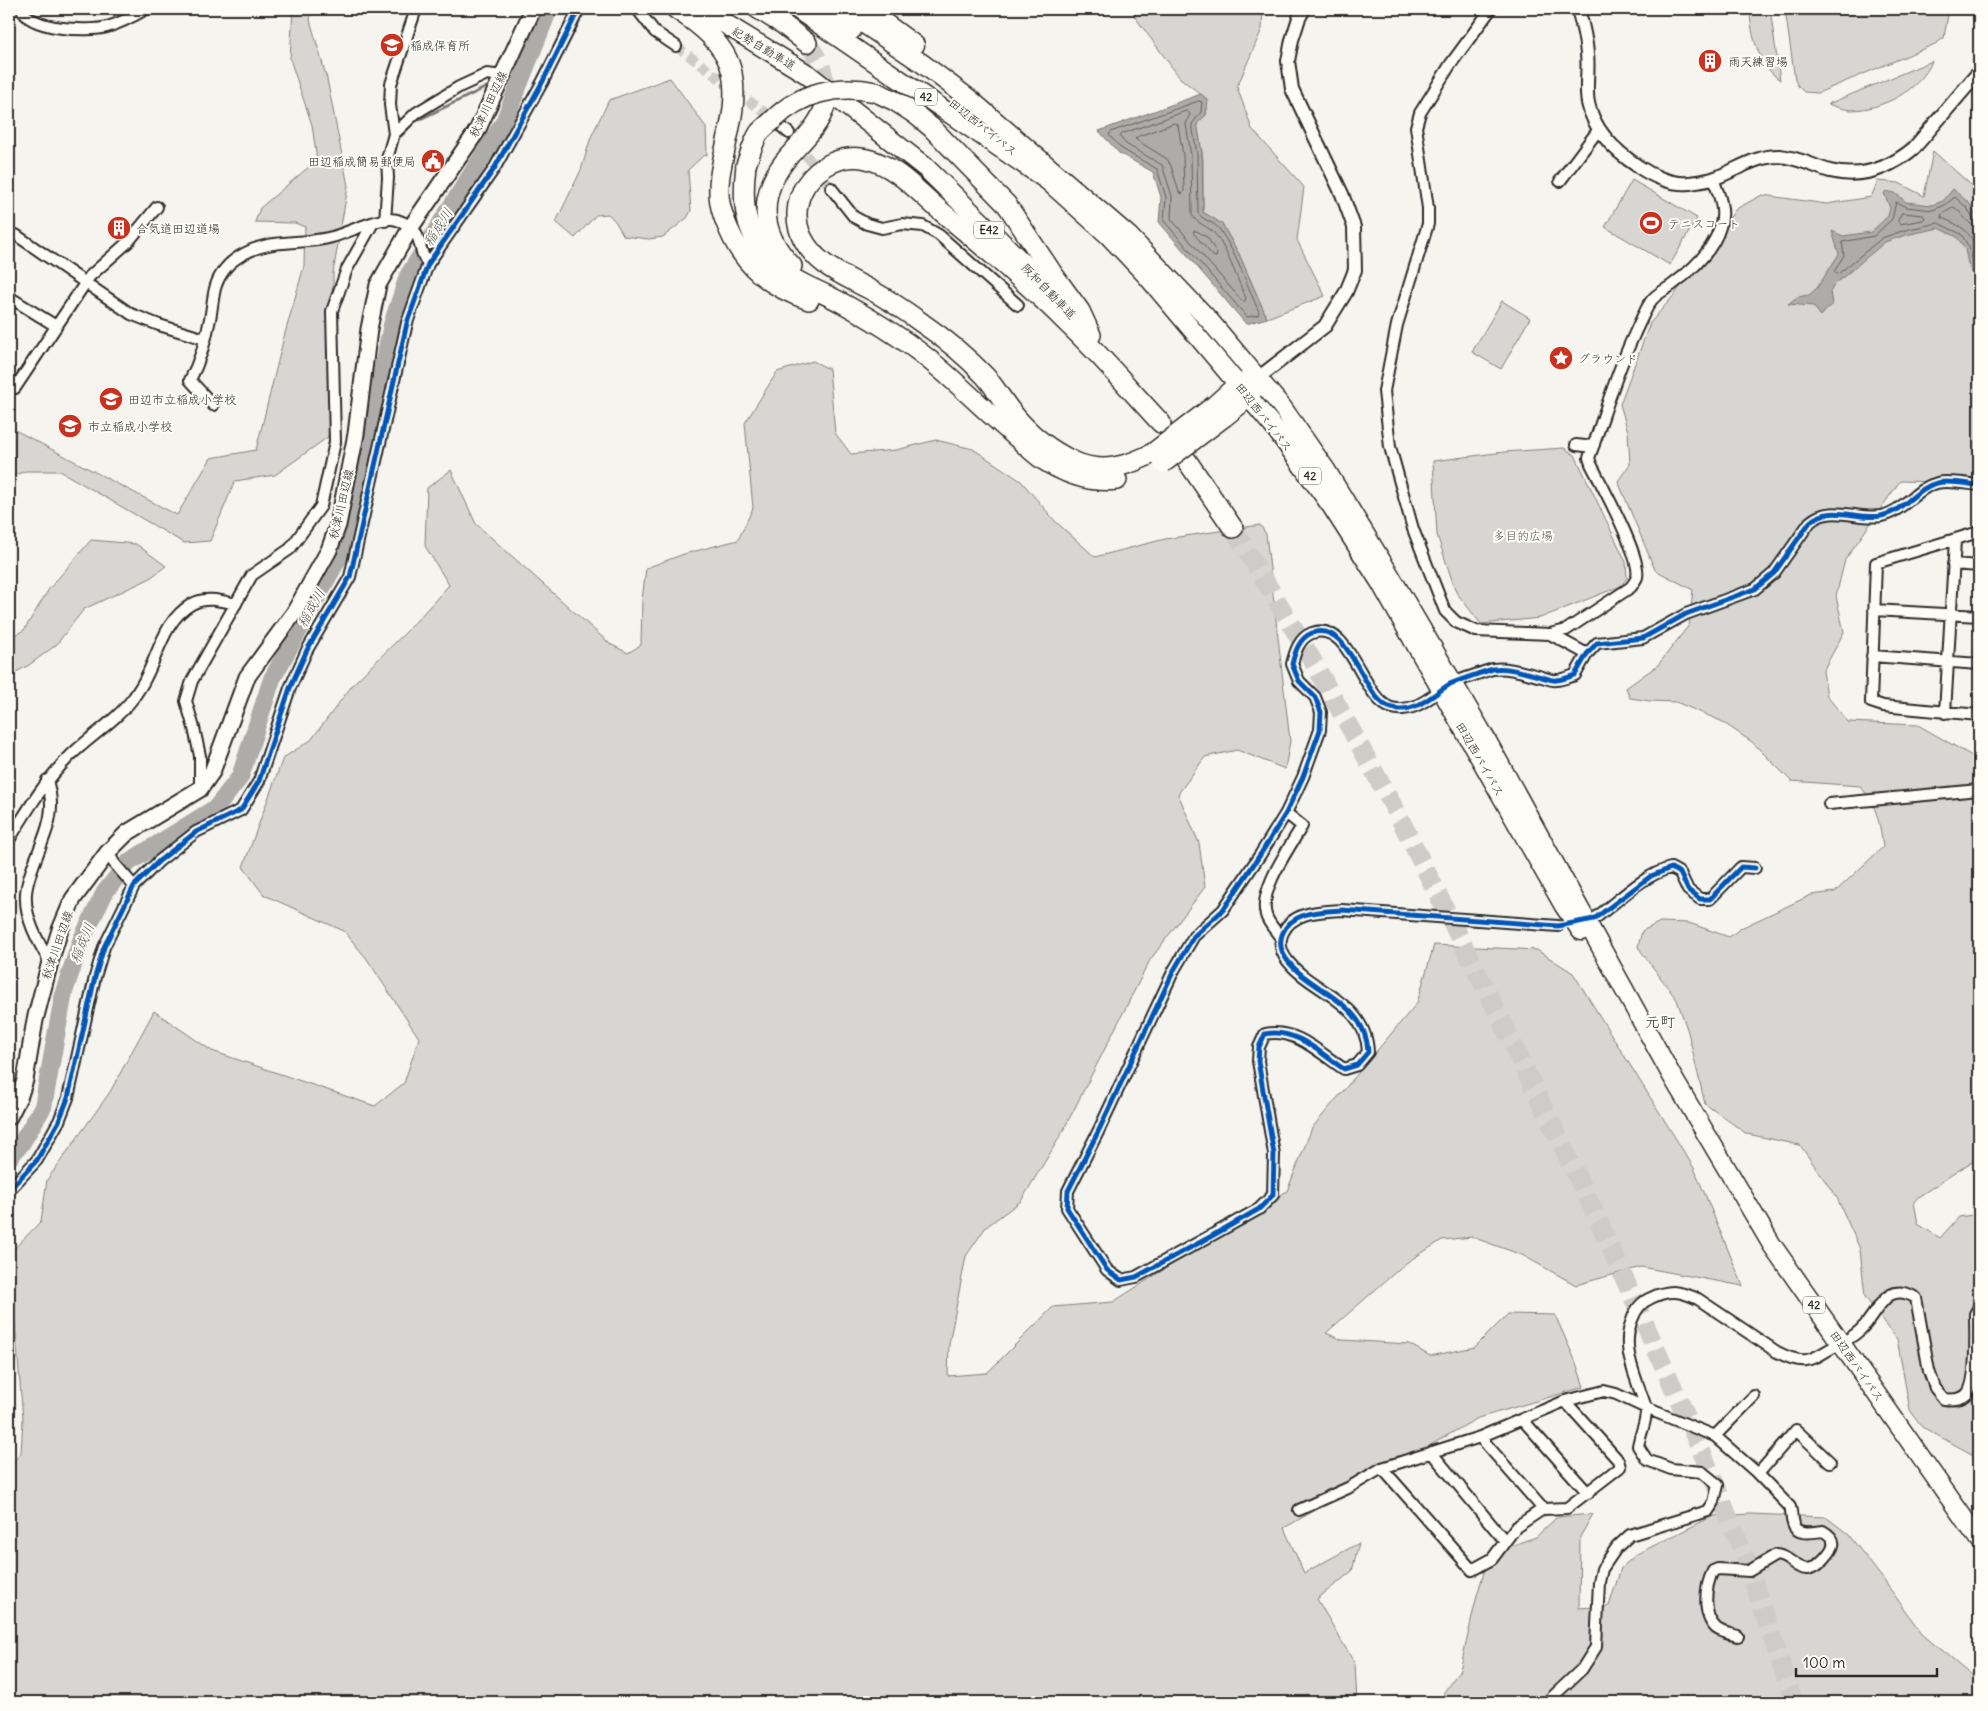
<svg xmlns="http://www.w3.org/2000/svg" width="1988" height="1711" font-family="Delius,'Klee One',sans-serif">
  <rect width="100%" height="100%" fill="#f5f4ef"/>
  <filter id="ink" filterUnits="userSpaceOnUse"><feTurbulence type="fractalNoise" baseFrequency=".02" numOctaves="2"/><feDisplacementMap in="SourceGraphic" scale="10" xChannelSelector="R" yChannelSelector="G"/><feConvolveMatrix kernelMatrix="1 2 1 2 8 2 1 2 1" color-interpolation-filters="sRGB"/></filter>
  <g filter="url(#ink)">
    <path fill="#d7d6d2" stroke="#81807e" d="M293,9H312L310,20L327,79L348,186L333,273L334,384L328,437L275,475L235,481L210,541L184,543L60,471H26L9,477V429L11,428L177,515L211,458L256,450L284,337L304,266L305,227L295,223L255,222L260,208L317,160L312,125L290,59Z
      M1132,9H1263L1262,29L1237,87L1252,129L1304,187L1297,240L1325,296L1267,318L1239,254L1222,224L1203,212V159L1197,123L1206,115L1208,100L1180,78L1135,17Z
      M1750,9H1770L1780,80C1759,66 1750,33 1750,9Z
      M1785,9H1949L1944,38L1935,44L1818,93L1804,92L1798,86L1795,80Z
      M1932,61C1921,90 1881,110 1851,110C1843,109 1835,107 1828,104Z
      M670,78L706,127L707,155L703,156L688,170L691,211L687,218L663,237L649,239L624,236L615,221L608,214L596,215L575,238L556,222L581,170L591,137L609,100Z
      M1933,151L1979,192V483L1900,481L1845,560L1836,596L1844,632L1823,671L1827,696L1848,722L1918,725L1979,760V1157L1918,1197L1914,1202L1918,1224L1940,1238L1959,1217L1979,1214V1458L1922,1427L1910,1410L1897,1339L1865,1297L1860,1249L1837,1198L1800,1145L1747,1134L1705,1104L1688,1032L1677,1000L1638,947L1642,931L1660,922L1689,923L1729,937L1741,928L1811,895L1835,892L1883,847C1879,821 1878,807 1860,786L1791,781L1752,742L1721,721L1676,702L1650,701L1630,698L1626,688L1658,665L1689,625L1693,590L1655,570L1618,481L1630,464L1628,432L1620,404L1650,323L1675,294L1736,209L1762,195L1827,204L1871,197L1878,181L1899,183L1924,196Z
      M1632,180L1697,218L1670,265L1605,227Z
      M1502,301L1530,318L1501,369L1472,352Z
      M813,361L829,369L835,433L851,454L896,450L936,440L973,449L1021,481L1055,521L1095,557L1165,539L1260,525L1266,534L1290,741L1285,769L1237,750L1205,757L1178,794L1199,843L1205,887L1150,960L1061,1135L1021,1201L986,1227L966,1256L949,1344L948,1376L987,1373L1053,1307L1113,1302L1287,1191L1312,1128L1417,1003L1434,945L1537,950L1573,973L1694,1168L1743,1286L1641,1267L1576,1285L1522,1255L1472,1237L1442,1240L1406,1263L1326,1333L1342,1340L1409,1344L1430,1356L1475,1347L1508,1314L1555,1315L1575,1360L1584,1387L1478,1418L1284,1528L1304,1573L1359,1543L1352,1571L1317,1599L1355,1664L1357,1702H9V1462L11,1464L21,1453L23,1419L12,1288L9,1281V1254L41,1221L47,1180L110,1092L154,1011L212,1051L375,1106L404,1083L419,1038L367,959L344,931L264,895L243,867L283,758L311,740L354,683L409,629L449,585L425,546L427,488L451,470L476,524L610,644L628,653L641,645L642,600L646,568L684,554L738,540L753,508L745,423L777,372Z
      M1564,448L1575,455L1626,562L1627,578L1621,586L1540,618L1481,624L1456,592L1437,535L1433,461L1504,452Z
      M91,540L136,544L166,566L149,579L84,609L56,645L29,665L9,676V638L24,630L49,589Z
      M1593,1514L1580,1537L1579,1608L1609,1606L1621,1568L1637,1554L1713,1516L1750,1514L1826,1517L1848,1534L1883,1579L1922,1634L1979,1682V1702H1443L1444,1692L1460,1670L1477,1595L1490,1553L1536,1537L1557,1517Z"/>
    <path fill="#adaca9" stroke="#797877" d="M1201,94L1208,100L1206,115L1197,124L1202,153L1203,212L1222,224L1239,254L1267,318L1246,324L1159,222L1161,197L1153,172L1119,153L1099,131Z
      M1953,189L1970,204L1979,222V287L1968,264L1965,249L1957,237L1939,228L1906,235L1885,242L1835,284L1830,292L1832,304L1821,316L1813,306L1788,304L1797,297L1809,295L1817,288L1839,254L1832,231L1843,236L1871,232L1888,216L1890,208L1884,193L1886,191L1895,193L1906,202L1932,205L1943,201Z"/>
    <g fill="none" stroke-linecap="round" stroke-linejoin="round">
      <path stroke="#5f5f5d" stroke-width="1" d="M1199,101L1202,102L1201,112L1192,124L1197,154L1198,213C1203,221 1215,222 1220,230C1237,255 1247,285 1259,312L1258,315L1247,317L1164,221L1166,197L1157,169L1122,149L1109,135L1111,132Z
        M1187,111L1190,114L1186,124L1191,155L1192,215C1197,224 1206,225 1213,232C1224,241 1239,284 1246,298L1244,302L1242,301L1171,219L1172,196L1162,165L1126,144L1120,137L1122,134Z
        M1175,123L1178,125L1183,155L1184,191L1182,194L1179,192L1171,166L1167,159L1135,139L1137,137Z
        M1902,213L1923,215L1925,218L1923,220L1900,224L1898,221Z
        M1979,221L1974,219L1967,208L1955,197L1945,205L1933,210L1906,207L1896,202L1892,219L1874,236L1842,242L1844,255L1834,272L1838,274L1882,238L1905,230L1938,223L1961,234L1969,247L1973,262L1979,277
        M1979,227C1967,226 1964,214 1954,207L1941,215L1942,218C1969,229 1972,234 1979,261
        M1194,231H1197L1208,238L1217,254L1216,257L1213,256L1194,234Z"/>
      <path stroke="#797877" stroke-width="3" d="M506,80L523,74
        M401,136L414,122L493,84"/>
      <path stroke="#adaca9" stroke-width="18" d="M9,1158L21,1144L43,1107L64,992L81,941L105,892L129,862L216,808L240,777L272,679L339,557L354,502L392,325L408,276L504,122L549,9"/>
      <path stroke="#cdccc8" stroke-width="10" stroke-dasharray="10 5" stroke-linecap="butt" d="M676,46L768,115
        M797,143L831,188"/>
      <path stroke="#cdccc8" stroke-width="19" stroke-dasharray="19 9" stroke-linecap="butt" d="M807,43C823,64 825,73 825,99
        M1233,528L1310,656L1396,811L1497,1012L1595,1213L1699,1445L1746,1560L1794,1702"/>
      <g stroke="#2b2b2b" stroke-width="14">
        <path id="minor" d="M22,9C29,30 89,32 107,27C121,23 134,16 146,9
          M637,9L655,32L676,46
          M1491,9L1450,65L1420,113L1416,127L1428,208V224L1397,325L1384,391L1390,447L1413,529L1445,611L1456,622L1476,631L1550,634L1566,630L1631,587C1633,584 1636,580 1637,577C1642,557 1601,484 1591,464L1589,458C1604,417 1615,375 1634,335C1639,324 1644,312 1651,301C1657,293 1664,291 1672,285C1691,271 1713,251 1720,227C1726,211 1719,194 1713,179
          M770,117L789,133
          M394,134L416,113L459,87L487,74L502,76
          M1560,181L1599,129
          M831,188L854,217L867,224L882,228L902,224L923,226L939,235L1018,305
          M385,221L388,178L387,159L394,134L390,105L391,84L416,9
          M16,235L131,314L159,325L205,339
          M9,297L56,326
          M9,387L15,388L90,276L128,242L157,207
          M213,405L190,380C200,361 206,340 210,319C214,299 212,285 225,269C234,257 253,248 268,245C288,241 311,243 332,237C348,233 382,215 397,220C427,230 414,246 428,264
          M1576,445L1585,446L1594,445
          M1979,532L1876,563L1871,702L1883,706L1979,715
          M1953,564L1979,566
          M1874,610L1979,616
          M1550,634L1587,654
          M1872,656L1979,664
          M1945,713L1955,540
          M47,780C49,788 51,796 51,803C52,833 29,863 26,893C24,917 38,942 50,962
          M200,788V756L194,728L186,701L192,681L252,575L290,549L321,506L335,442L332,311L347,269L373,223
          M1829,804L1979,790
          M9,840C28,809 46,779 72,754C92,735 118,719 134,697C138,691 143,684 146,677C159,652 165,619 192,604C206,596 222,601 236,604
          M108,852L114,863L134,886
          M1594,919C1617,902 1644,874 1671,868L1680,873L1688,890L1700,899H1710L1741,867L1755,868
          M1558,926L1342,910C1329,911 1316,911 1304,915C1284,922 1273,941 1287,960C1311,992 1366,1001 1368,1052L1357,1065L1344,1069C1321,1054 1295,1027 1265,1034L1259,1047L1258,1061L1274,1154L1273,1195L1259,1209L1136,1277L1121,1280L1107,1270L1067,1208L1068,1191L1098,1132L1174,970L1194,936L1223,910L1260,855L1286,813L1303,777L1320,730L1321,712L1315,697L1299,681L1292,664C1295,652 1299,638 1312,633C1351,619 1362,701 1392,708C1415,714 1432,695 1450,684C1454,682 1489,670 1493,669C1509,667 1526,673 1542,677C1546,678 1552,681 1556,680C1562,680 1569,677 1575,675L1587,654L1597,643L1643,638L1686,614L1755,589L1774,573L1810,522C1830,504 1858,520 1881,516C1903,512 1916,488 1937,483C1947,480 1968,484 1979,485
          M1281,938C1276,931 1268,923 1266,915C1258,891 1290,847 1302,826L1286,813
          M9,1190L37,1160L59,1121L68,1098L95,977L104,947L134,886L159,861L196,832L241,810L259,781L290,688L307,650L350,577L407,323L428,264L494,169L543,81L579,9
          M1522,1419L1588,1493
          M1715,1436L1754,1396
          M1480,1437L1543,1509
          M1431,1452L1505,1541
          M1382,1468L1472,1570L1492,1559L1516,1527L1543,1509L1567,1508L1620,1467L1618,1460L1565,1401
          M1758,1474L1796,1430L1830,1462
          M1299,1510L1348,1488L1382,1468L1480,1437L1565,1401L1604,1391L1616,1394L1646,1408L1715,1436L1756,1472L1790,1507C1792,1513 1791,1518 1793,1524C1796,1536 1814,1532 1823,1531C1839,1540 1834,1548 1824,1559C1819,1564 1815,1568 1808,1569C1796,1570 1790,1556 1776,1555L1749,1571L1718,1569L1713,1571C1705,1586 1702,1615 1716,1628C1722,1633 1730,1634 1738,1636
          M1547,1702L1582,1669L1596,1647L1599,1582L1602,1569L1617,1547L1630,1535L1708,1511L1714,1502L1718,1485L1702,1472L1671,1469L1647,1460L1638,1446C1640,1434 1647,1421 1646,1409C1645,1403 1642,1396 1640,1391C1632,1367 1622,1345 1632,1320C1635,1311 1641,1302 1651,1298C1670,1289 1680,1291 1698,1299L1777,1352C1810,1369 1813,1357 1841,1343C1851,1338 1858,1333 1865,1325C1873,1316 1880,1301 1890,1295C1899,1290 1908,1293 1916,1298L1929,1371L1935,1388L1944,1399C1952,1400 1960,1400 1966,1395C1978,1385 1975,1330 1975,1314L1979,1307"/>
      </g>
      <g stroke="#2b2b2b" stroke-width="16">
        <path id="tertiary" d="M1578,9C1582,23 1586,39 1587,54C1589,70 1585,87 1588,103C1594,131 1616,152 1639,167C1652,176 1672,185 1689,183C1697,182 1707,181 1715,178C1737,170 1754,156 1779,156C1797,157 1813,166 1830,171C1862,179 1890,168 1914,148L1979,72
          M1258,378L1325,326L1346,292L1355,270L1354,227L1342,194L1292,89L1288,61L1292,40L1299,18L1304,9"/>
      </g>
      <g stroke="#2b2b2b" stroke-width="19">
        <path id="secondary" d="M9,1117L20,1095L25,1080L35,1020L50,962L60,930L73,899L108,852L127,833L200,789L212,772L247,677L294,613L329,550L338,525L356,434L369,329L378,285L411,227L477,131L533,9"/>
      </g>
      <g stroke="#2b2b2b" stroke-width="21">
        <path id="trunk" d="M797,9L1048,181
          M820,9L852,30
          M842,9L923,64L971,100L1129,236L1209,320L1282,407L1326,470L1387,570L1486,739L1673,1078L1772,1245L1979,1540
          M866,9L915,45
          M1039,173L1108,235L1146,275L1277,431L1332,507L1380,582L1564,906L1581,931"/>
      </g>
      <g stroke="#2b2b2b" stroke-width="22">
        <path id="motorway" d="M676,9C699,24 726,44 732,73C739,108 725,141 720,175C717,197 720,210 729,230C745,267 770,287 809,300
          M701,9L807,74L926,168L1048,288
          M758,9L784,25L807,43
          M876,92L895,101L915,114L932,128L1007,205L1053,274L1080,311L1091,335
          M746,165C742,199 743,227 765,254C787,282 814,287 844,304C877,322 909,342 938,367C964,389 989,414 1016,437C1025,444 1033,453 1042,459C1065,474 1090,483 1117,480
          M792,266C758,232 758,192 789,156C803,140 819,126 825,106
          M1215,405L1238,384L1258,378
          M1224,417L1249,397L1258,378
          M1170,436L1233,528
          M1153,453C1128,466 1102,474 1075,462C1049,450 1028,433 1011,411C1002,400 995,387 985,376C967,357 944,338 922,323C904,310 885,297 865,287C841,274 815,264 802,237C794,220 796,201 805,186C818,166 843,153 867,159C897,166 919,193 942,212C985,248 1028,284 1068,324C1101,355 1130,390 1161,423"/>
      </g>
      <use href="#minor" stroke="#fdfcf7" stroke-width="10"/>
      <use href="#tertiary" stroke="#fdfcf7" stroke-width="12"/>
      <use href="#secondary" stroke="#fdfcf7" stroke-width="15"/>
      <use href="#trunk" stroke="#fdfcf7" stroke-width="18"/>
      <use href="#motorway" stroke="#fdfcf7" stroke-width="19"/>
      <g stroke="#2b2b2b" stroke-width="22" stroke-linecap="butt">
        <path id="motorway-bridge" d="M746,165C750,155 753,142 759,133C763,128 769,124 773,120C801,92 838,84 876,92
          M1153,453L1215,405
          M1163,463L1224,417"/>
      </g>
      <use href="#motorway-bridge" stroke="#fdfcf7" stroke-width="19"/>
      <g stroke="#fdfcf7" stroke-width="8">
        <path id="cycleway" d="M1755,868L1741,867L1710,899H1700L1688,890L1680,873L1671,868L1651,876L1594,919L1558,926L1342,910C1329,911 1316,911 1304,915C1284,922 1273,941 1287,960C1311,992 1366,1001 1368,1052L1357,1065L1344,1069C1321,1054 1295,1027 1265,1034L1259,1047L1258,1061L1274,1154L1273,1195L1259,1209L1210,1237L1136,1277L1121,1280L1107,1270L1067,1208L1068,1191L1098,1132L1174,970L1194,936L1223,910L1260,855L1286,813L1303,777L1320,730L1321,712L1315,697L1299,681L1292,664C1295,652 1299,638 1312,633C1351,619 1362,701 1392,708C1415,714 1432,695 1450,684C1454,682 1489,670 1493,669C1509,667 1526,673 1542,677C1546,678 1552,681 1556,680C1562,680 1569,677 1575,675L1587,654L1597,643L1643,638L1686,614L1755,589L1774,573L1810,522C1830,504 1858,520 1881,516C1903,512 1916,488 1937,483C1947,480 1968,484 1979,485
          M9,1190L37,1160L59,1121L68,1098L95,977L104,947L134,886L159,861L196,832L241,810L259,781L290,688L307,650L350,577L407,323L428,264L494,169L543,81L579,9"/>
      </g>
      <use href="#cycleway" stroke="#0057b8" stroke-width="5"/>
    </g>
  </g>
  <defs>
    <g id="school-disc" transform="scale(1.25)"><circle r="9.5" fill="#c8321e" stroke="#fdfcf7"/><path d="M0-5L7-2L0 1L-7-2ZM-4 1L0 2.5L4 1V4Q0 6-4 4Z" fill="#fff"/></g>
    <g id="building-disc" transform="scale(1.25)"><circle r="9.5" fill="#c8321e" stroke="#fdfcf7"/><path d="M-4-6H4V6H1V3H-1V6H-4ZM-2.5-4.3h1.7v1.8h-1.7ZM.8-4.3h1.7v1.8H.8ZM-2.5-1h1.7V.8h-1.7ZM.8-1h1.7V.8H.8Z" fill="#fff"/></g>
    <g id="civic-disc" transform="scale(1.25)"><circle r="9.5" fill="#c8321e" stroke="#fdfcf7"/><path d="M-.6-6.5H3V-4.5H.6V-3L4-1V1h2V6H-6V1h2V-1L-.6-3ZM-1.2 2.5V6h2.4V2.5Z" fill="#fff"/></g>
    <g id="stadium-disc" transform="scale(1.25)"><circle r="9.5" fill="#c8321e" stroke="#fdfcf7"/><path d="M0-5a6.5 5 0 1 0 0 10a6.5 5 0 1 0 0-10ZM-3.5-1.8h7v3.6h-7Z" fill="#fff"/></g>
    <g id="sight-disc" transform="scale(1.25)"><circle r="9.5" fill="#c8321e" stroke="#fdfcf7"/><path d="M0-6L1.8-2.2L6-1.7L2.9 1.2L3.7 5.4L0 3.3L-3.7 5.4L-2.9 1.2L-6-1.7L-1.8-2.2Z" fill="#fff"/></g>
  </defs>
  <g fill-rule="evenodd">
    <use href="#school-disc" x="392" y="45"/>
    <use href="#building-disc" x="1710" y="61"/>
    <use href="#civic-disc" x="433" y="161"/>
    <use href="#stadium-disc" x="1651" y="223"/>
    <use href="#building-disc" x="119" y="228"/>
    <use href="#sight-disc" x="1561" y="358"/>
    <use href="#school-disc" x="111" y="399"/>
    <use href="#school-disc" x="70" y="426"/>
  </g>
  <g text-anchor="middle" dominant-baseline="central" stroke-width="4" stroke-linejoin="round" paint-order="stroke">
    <g fill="#fdfcf7" stroke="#6a6a68" stroke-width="1">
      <rect x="915" y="88.5" width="22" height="17" rx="4"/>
      <rect x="974" y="221.5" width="30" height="17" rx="4"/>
      <rect x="1299" y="467.5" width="22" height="17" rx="4"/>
      <rect x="1803" y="1296.5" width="22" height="17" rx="4"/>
    </g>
    <g font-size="11" font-weight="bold" fill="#2b2b2b">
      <text x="926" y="97">42</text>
      <text x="989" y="230">E42</text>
      <text x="1310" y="476">42</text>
      <text x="1814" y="1305">42</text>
    </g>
    <g font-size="12" fill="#2b2b2b" stroke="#fdfcf7" text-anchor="start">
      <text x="410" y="45">稲成保育所</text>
      <text x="1728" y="61">雨天練習場</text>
      <text x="416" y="161" text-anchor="end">田辺稲成簡易郵便局</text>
      <text x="1668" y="223">テニスコート</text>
      <text x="136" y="228">合気道田辺道場</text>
      <text x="1578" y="358">グラウンド</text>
      <text x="128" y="399">田辺市立稲成小学校</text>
      <text x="88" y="426">市立稲成小学校</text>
    </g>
    <g font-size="12" fill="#2b2b2b" stroke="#fdfcf7">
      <text transform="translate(764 48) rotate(31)">紀勢自動車道</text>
      <text transform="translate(488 104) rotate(-65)">秋津川田辺線</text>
      <text transform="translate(983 127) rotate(39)">田辺西バイパス</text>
      <text transform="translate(1049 291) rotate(46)">阪和自動車道</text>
      <text transform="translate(1264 417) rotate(52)">田辺西バイパス</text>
      <text transform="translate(341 504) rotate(-77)">秋津川田辺線</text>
      <text transform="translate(1480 759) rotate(60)">田辺西バイパス</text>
      <text transform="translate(57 945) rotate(-71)">秋津川田辺線</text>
      <text transform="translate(1857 1366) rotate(55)">田辺西バイパス</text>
    </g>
    <g font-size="12" fill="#565655" stroke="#fdfcf7">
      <text x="1523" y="535">多目的広場</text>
    </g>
    <g font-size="14" font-style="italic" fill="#585857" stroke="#fdfcf7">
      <text transform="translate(438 227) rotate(-58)">稲成川</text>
      <text transform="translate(311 608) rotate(-61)">稲成川</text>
      <text transform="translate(82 943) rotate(-68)">稲成川</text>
    </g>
    <g font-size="15" fill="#2b2b2b" stroke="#fdfcf7">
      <text x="1660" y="1021">元町</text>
    </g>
  </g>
  <rect width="1988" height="1711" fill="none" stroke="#fdfcf7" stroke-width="30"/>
  <rect x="15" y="15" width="1958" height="1681" fill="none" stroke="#2b2b2b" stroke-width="2" filter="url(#ink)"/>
  <path d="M1796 1668v8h141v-8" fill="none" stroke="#2b2b2b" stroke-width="2.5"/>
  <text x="1803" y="1668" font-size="15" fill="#2b2b2b" stroke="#fdfcf7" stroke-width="4" paint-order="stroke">100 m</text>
</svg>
